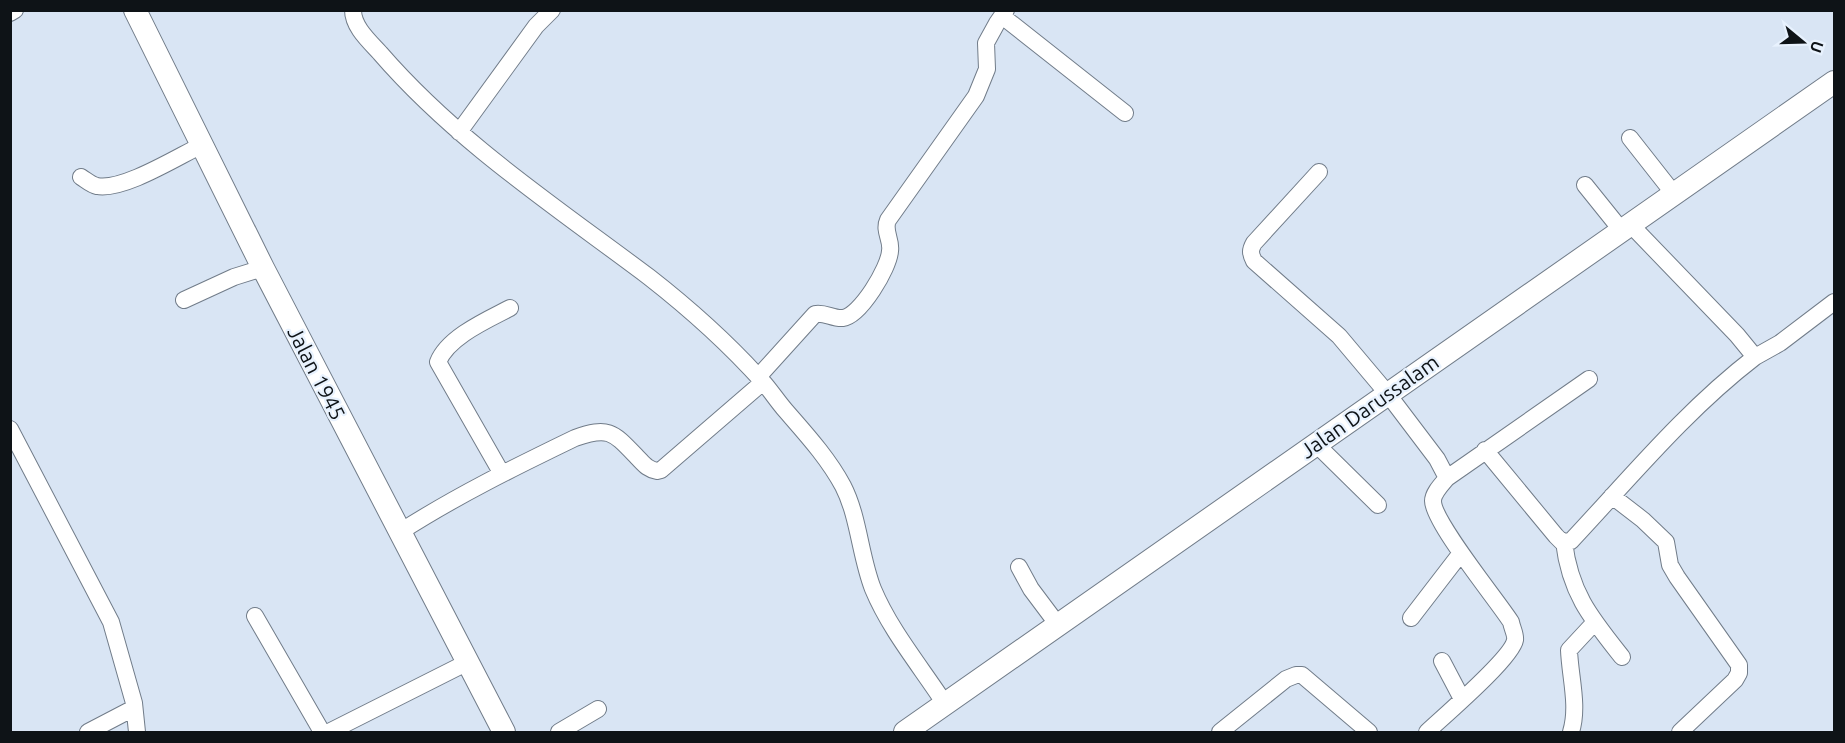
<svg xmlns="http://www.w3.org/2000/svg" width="1845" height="743" font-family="Ubuntu,sans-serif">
  <rect width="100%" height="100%" fill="#d9e5f4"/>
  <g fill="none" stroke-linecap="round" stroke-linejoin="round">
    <g stroke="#717c89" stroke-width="18">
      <path id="street" d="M353,10C353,27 369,41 380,53C457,142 556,207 649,277C690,309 728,343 763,382C771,391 778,402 786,411C806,434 828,458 843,486C859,517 860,556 873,589C890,630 921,667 945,704
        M10,13L15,10
        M1002,16L1125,113
        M459,132L536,26L552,10
        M1630,138L1674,194
        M1319,172L1254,243C1250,250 1250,253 1254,261L1339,336L1387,393L1437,459L1447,478C1442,484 1433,493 1433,501C1433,522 1497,600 1511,622C1512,628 1516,635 1515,640C1512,658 1444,716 1427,732
        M81,177C86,180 91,185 97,186C123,191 177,157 202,145
        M1585,185L1622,231
        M184,300L234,277L263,268
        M1755,357L1780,343L1834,302
        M758,377L815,314C825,312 833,319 843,318C860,316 889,268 890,251C892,240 883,231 888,220L976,96L987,69L986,43L997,23L1006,10
        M10,429L111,622L134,703L137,732
        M1316,444L1378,505
        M1485,450L1556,536L1562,542L1571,541C1630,478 1686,410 1755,357L1737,335L1631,225
        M502,474L438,362C448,337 487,320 510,308
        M1447,478L1589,379
        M1612,496L1643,520L1666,542L1670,565L1677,577L1739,665V673L1735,680L1680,732
        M400,532C456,496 515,467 575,438C609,426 613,432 637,457C644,464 647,469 657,471L661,470L763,382
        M1564,542C1570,593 1591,618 1622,657
        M1019,567L1031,589L1058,625
        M255,616L322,732
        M1411,618L1461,553
        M1442,661L1462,699
        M88,732L134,708
        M329,732L468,662
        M559,732L598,709
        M1220,732L1286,679L1296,675H1302L1369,732
        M1571,732C1579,706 1570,677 1569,650L1595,622"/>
    </g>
    <g stroke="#717c89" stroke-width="24">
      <path id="secondary" d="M135,10L263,268L504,732
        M905,732L1834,82"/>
    </g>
    <use href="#street" stroke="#fff" stroke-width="16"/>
    <use href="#secondary" stroke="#fff" stroke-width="22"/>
  </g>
  <g text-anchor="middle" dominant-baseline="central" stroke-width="4.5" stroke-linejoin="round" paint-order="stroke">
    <g font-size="21" fill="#0e1317" stroke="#e8f2fe">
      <text transform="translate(317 373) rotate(63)">Jalan 1945</text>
      <text transform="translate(1369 406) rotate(-35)">Jalan Darussalam</text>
    </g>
  </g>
  <rect width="1845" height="743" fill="none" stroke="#0e1317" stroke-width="24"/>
  <g transform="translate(1803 42) rotate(109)" stroke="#e8f2fe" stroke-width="4.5" paint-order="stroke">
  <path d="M0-4.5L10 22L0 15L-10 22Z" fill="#0e1317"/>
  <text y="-9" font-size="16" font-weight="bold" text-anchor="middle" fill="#0e1317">U</text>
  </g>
</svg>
